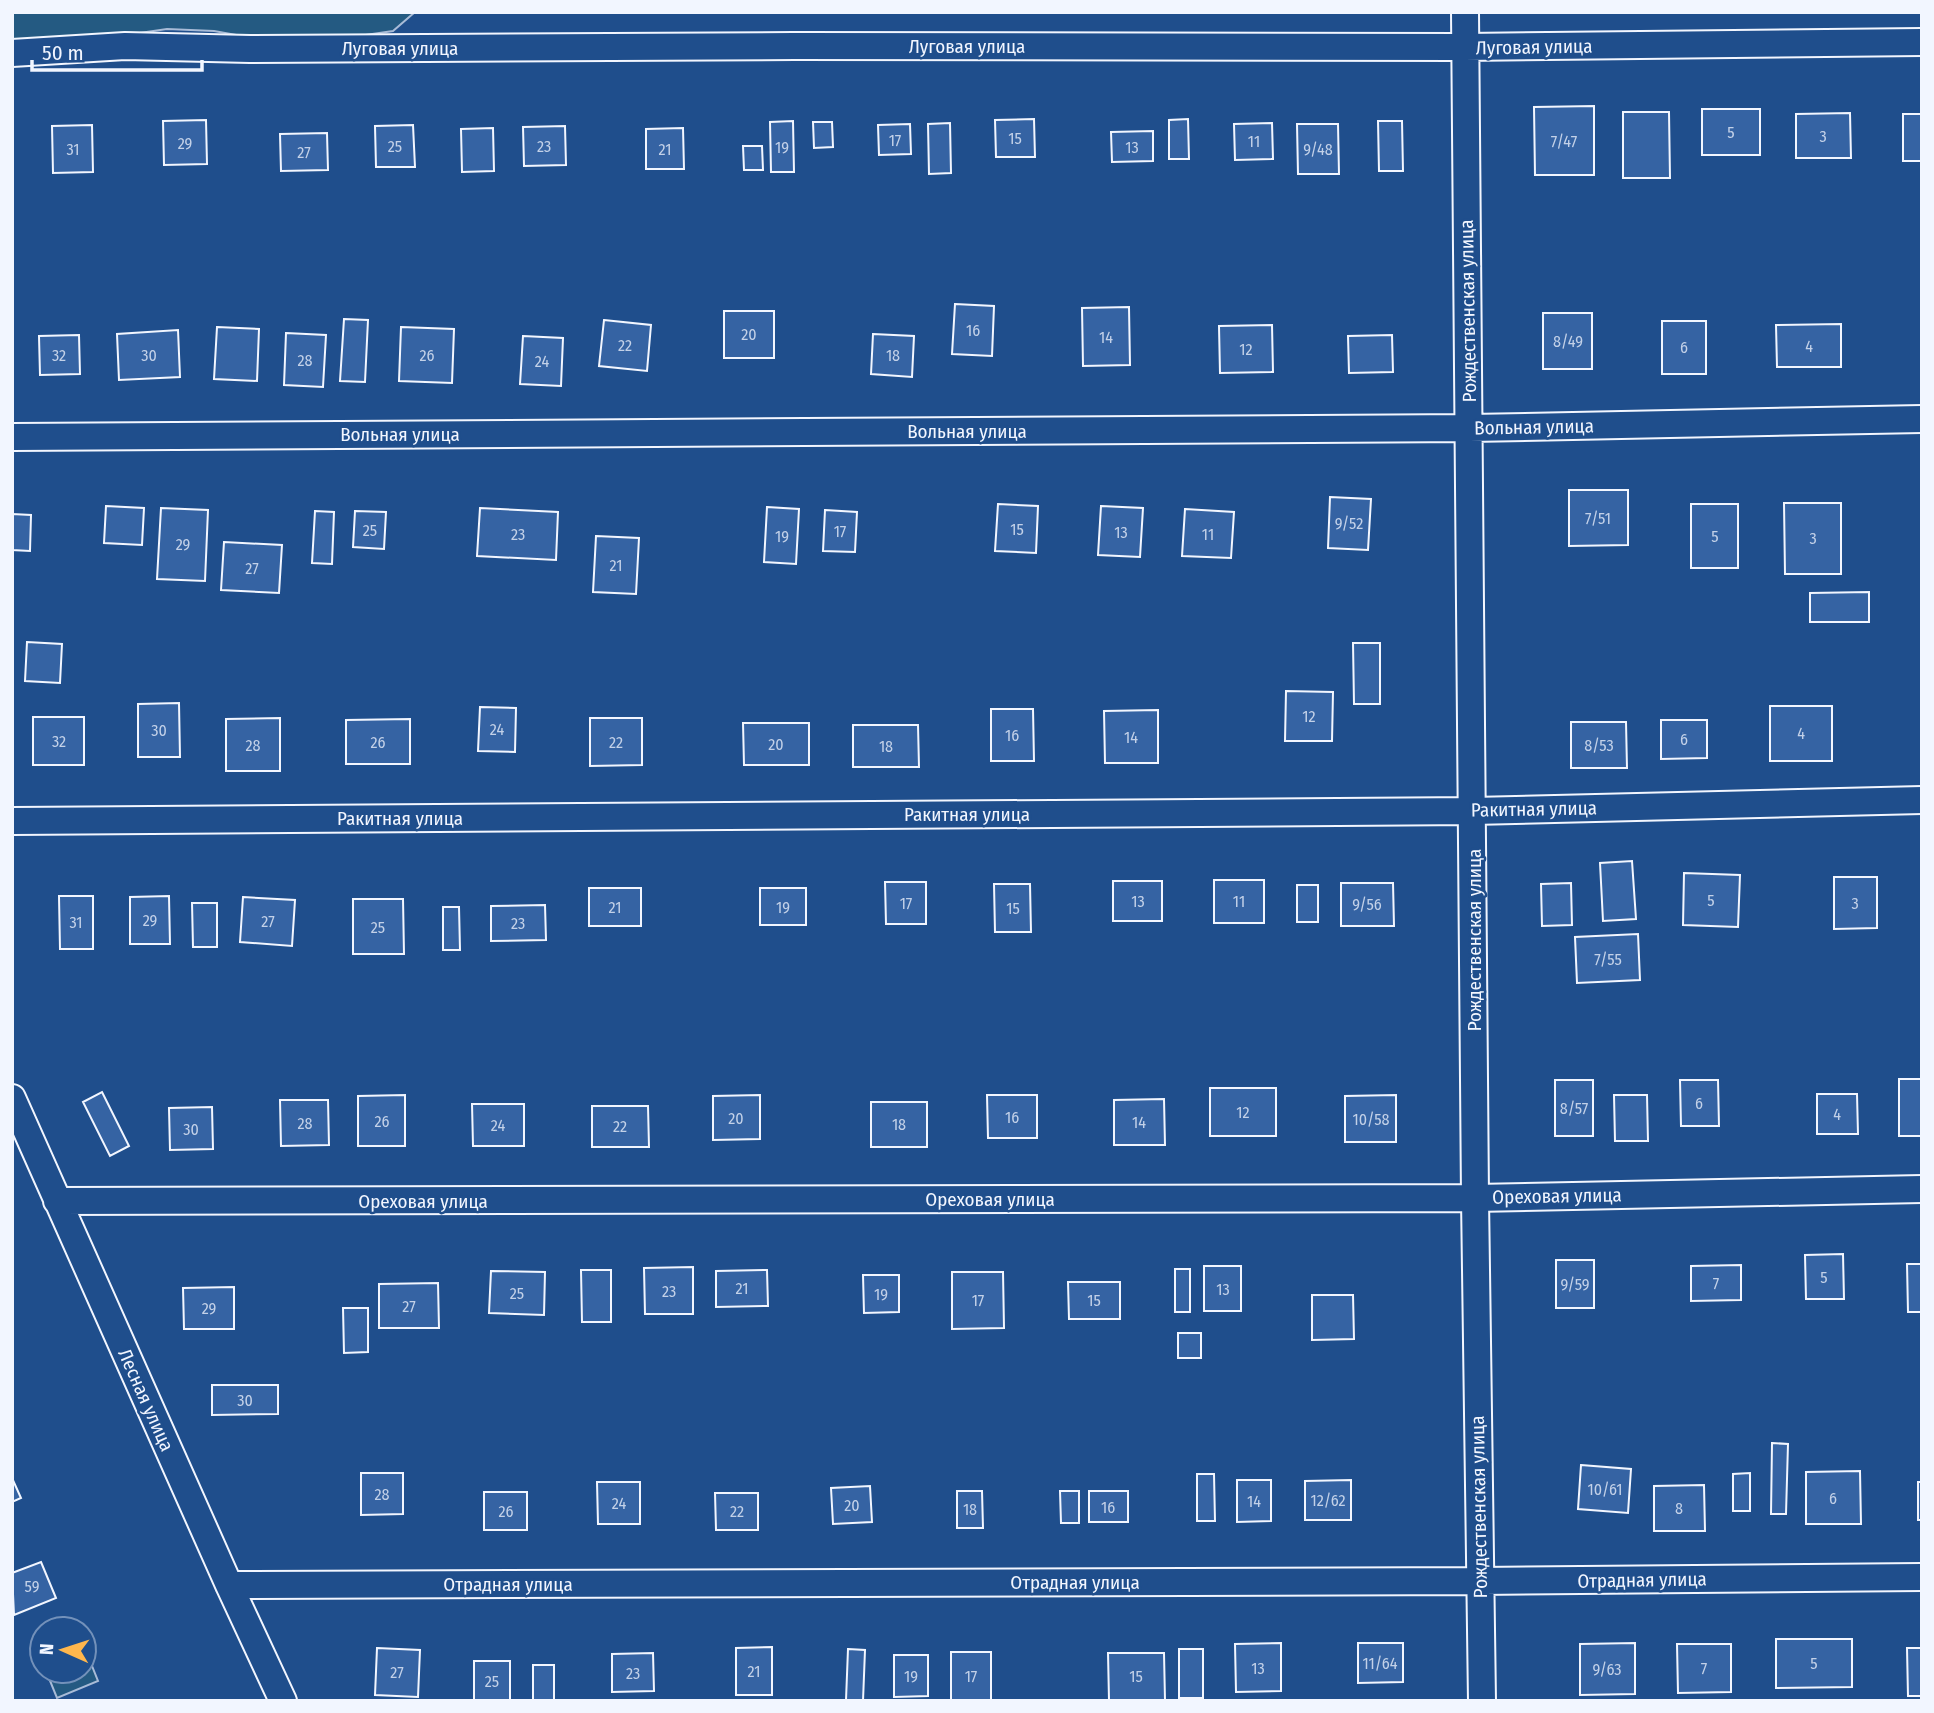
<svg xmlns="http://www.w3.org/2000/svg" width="1934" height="1713" font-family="'Fira Sans Condensed',sans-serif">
  <rect width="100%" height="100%" fill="#1f4e8c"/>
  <path fill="#245a82" stroke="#a8bbd7" stroke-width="2" d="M12,12H415L393,31L331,40L270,41L214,31L167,29L57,45L12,44Z
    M84,1646L98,1681L57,1698L46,1671H84Z"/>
  <path fill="#3563a3" stroke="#f2f6ff" stroke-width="2" d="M1594,106V175H1535L1534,107Z
    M1702,109H1760V155H1702Z
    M1623,112H1669L1670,178H1623Z
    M1850,113L1851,158H1796V114Z
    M1903,114H1922V161H1903Z
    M1034,119L1035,157H996L995,120Z
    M1188,119L1189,159H1169V120Z
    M206,120L207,164L164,165L163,121Z
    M793,121L794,172H771L770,122Z
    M1378,121H1402L1403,171H1379Z
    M813,122H832L833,147L814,148Z
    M950,123L951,173L929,174L928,124Z
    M1272,123L1273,159L1235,160L1234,124Z
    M910,124L911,154L879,155L878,125Z
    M1297,124H1338L1339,174H1298Z
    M92,125L93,172L53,173L52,126Z
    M413,125L415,167H376L375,126Z
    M565,126L566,165L524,166L523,127Z
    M493,128L494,171L462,172L461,129Z
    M683,128L684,169H646V129Z
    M1153,131V161L1112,162L1111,132Z
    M327,133L328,170L281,171L280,134Z
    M743,146H762L763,170H744Z
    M955,304L994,306L992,356L952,354Z
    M1129,307L1130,365L1083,366L1082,308Z
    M724,311H774V358H724Z
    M1543,313H1592V369H1543Z
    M344,319L368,320L365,382L340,381Z
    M604,320L651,325L647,371L599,366Z
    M1662,321H1706V374H1662Z
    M1841,324V367H1777L1776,325Z
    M1272,325L1273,372L1220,373L1219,326Z
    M217,327L259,329L257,381L214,379Z
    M401,327L454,329L452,383L399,381Z
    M178,330L180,377L119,380L117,334Z
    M286,333L326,335L323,387L284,385Z
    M873,334L914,336L912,377L871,374Z
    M79,335L80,374L40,375L39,336Z
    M1392,335L1393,372L1349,373L1348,336Z
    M523,336L563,338L561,386L520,384Z
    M1569,490H1628V545L1569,546Z
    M1330,497L1371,499L1368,550L1328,548Z
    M1784,503H1841V574H1785Z
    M998,504L1038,506L1036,553L995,551Z
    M1691,504H1738V568H1691Z
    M106,506L144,508L142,545L104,543Z
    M1101,506L1143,508L1140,557L1098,555Z
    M767,507L799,509L796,564L764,562Z
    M161,508L208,510L205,581L157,579Z
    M480,508L558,512L556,560L477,556Z
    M1185,509L1234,512L1231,558L1182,556Z
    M825,510L857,512L855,552L823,551Z
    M315,511L334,512L332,564L312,563Z
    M355,511L386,512L384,549L353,547Z
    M12,514L31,515L30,551L12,550Z
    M596,536L639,538L636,594L593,592Z
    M224,542L282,545L279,593L221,590Z
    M1869,592V622H1810V593Z
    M27,642L62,644L60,683L25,681Z
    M1353,643H1380V704H1354Z
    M1286,691L1333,692L1332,741H1285Z
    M179,703L180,757H138V704Z
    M1770,706H1832V761H1770Z
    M480,707L516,708L515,752L478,751Z
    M991,709H1033L1034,761H991Z
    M1158,710V763H1105L1104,711Z
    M33,717H84V765H33Z
    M280,718V771H226V719Z
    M590,718H642V765L590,766Z
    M410,719V764H346V720Z
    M1661,720H1707V758L1661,759Z
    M1571,722H1626L1627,768H1571Z
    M743,723H809V765H744Z
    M853,725H918L919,767H853Z
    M1632,861L1636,919L1603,921L1600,863Z
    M1684,873L1740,875L1738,927L1683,925Z
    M1834,877H1877V928L1834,929Z
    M1214,880H1264V923H1214Z
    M1113,881H1162V921H1113Z
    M885,882H926V924H886Z
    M1341,883H1393L1394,926H1341Z
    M1571,883L1572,925L1542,926L1541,884Z
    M994,884H1030L1031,932H995Z
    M1297,885H1318V922H1297Z
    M589,888H641V926H589Z
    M760,888H806V925H760Z
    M59,896H93V949H60Z
    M169,896L170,944H130V897Z
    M243,897L295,900L292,946L240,942Z
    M353,899H403L404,954H353Z
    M192,903H217V947H193Z
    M545,905L546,940L491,941V906Z
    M443,907H459L460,950H443Z
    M1638,934L1640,980L1577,983L1575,937Z
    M1899,1079H1922V1136H1899Z
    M1555,1080H1593V1136H1555Z
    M1680,1080H1718L1719,1126H1681Z
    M1210,1088H1276V1136H1210Z
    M102,1092L129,1146L110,1156L83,1102Z
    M1817,1094H1857L1858,1134H1817Z
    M405,1095V1146H358V1096Z
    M760,1095V1139L713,1140V1096Z
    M987,1095H1037V1138H988Z
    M1396,1095V1142H1345V1096Z
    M1614,1095H1647L1648,1141H1615Z
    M1164,1099L1165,1145H1114V1100Z
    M280,1100H328L329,1145L281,1146Z
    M871,1102H927V1147H871Z
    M472,1104H524V1146H473Z
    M592,1106H648L649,1147H592Z
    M212,1107L213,1149L170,1150L169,1108Z
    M1843,1254L1844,1299H1806L1805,1255Z
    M1556,1260H1594V1308H1556Z
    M1907,1264H1922V1312H1908Z
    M1741,1265V1300L1691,1301V1266Z
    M1204,1266H1241V1311H1204Z
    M693,1267V1314H645L644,1268Z
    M1175,1269H1190V1312H1175Z
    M581,1270H611V1322H582Z
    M767,1270L768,1306L716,1307V1271Z
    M491,1271L545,1272L544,1315L489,1313Z
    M952,1272H1003L1004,1328L952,1329Z
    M863,1275H899V1312L864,1313Z
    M1068,1282H1120V1319H1069Z
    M438,1283L439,1328H379V1284Z
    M234,1287V1329H184L183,1288Z
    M1312,1295H1353L1354,1339L1312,1340Z
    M343,1308H368V1352L344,1353Z
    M1178,1333H1201V1358H1178Z
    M212,1385H278V1414L212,1415Z
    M1772,1443L1788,1444L1786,1514H1771Z
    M1581,1465L1631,1469L1628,1513L1578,1509Z
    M1860,1471L1861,1524H1806V1472Z
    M361,1473H403V1514L361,1515Z
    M1750,1473V1511H1733V1474Z
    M1197,1474H1214L1215,1521H1197Z
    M12,1478L21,1498L12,1502Z
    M1237,1480H1271V1521L1237,1522Z
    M1351,1480V1520H1305V1481Z
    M597,1482H640V1524H598Z
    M1918,1482H1922V1520H1918Z
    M1704,1485L1705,1531H1654V1486Z
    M870,1486L872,1522L833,1524L831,1488Z
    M957,1491H982L983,1528H957Z
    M1060,1491H1079V1523H1061Z
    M1089,1491H1128V1522H1089Z
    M484,1492H527V1530H484Z
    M715,1493H758V1530H716Z
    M41,1562L56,1598L14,1615L12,1573Z
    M1776,1639H1852V1687L1776,1688Z
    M1281,1643V1691L1236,1692L1235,1644Z
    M1358,1643H1403V1682L1358,1683Z
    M1635,1643V1694L1580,1695V1644Z
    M1677,1644H1731V1692L1678,1693Z
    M772,1647V1695H736V1648Z
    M377,1648L420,1650L418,1697L375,1695Z
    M1907,1648H1922V1696H1908Z
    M848,1649L865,1650L863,1701L846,1700Z
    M1179,1649H1203V1698H1179Z
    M951,1652H991V1701H951Z
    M653,1653L654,1691L612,1692V1654Z
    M1108,1653H1164L1165,1700H1109Z
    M894,1655H928V1696L894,1697Z
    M474,1661H510V1701H474Z
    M533,1665H554V1701H533Z"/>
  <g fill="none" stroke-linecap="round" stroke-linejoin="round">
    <g stroke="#f2f6ff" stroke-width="30">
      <path id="minor" d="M1465,12L1475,1198L1482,1701
        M12,53L125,46L250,49L794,46L1465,47L1922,42
        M12,437L1470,428L1922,419
        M12,821L1473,811L1922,800
        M12,1098L229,1585L283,1701
        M57,1201L1475,1198L1922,1189
        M229,1585L1480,1581L1922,1577"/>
    </g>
    <use href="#minor" stroke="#1f4e8c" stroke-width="26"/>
  </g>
  <g text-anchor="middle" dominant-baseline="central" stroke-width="5" stroke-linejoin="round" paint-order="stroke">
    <g font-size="16" fill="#c3d1e8">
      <text x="1731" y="132">5</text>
      <text x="1823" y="136">3</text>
      <text x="1015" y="138">15</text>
      <text x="895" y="140">17</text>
      <text x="1254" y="141">11</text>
      <text x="1564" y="141">7/47</text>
      <text x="185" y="143">29</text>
      <text x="395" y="146">25</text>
      <text x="544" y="146">23</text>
      <text x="782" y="147">19</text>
      <text x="1132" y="147">13</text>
      <text x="73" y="149">31</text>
      <text x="665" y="149">21</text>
      <text x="1318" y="149">9/48</text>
      <text x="304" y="152">27</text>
      <text x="973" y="330">16</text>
      <text x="749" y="334">20</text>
      <text x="1106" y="337">14</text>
      <text x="1568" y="341">8/49</text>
      <text x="625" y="345">22</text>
      <text x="1809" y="346">4</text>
      <text x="1684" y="347">6</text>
      <text x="1246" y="349">12</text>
      <text x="59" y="355">32</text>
      <text x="149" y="355">30</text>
      <text x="427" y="355">26</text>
      <text x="893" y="355">18</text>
      <text x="305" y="360">28</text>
      <text x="542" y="361">24</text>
      <text x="1598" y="518">7/51</text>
      <text x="1349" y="523">9/52</text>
      <text x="1017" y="529">15</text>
      <text x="370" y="530">25</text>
      <text x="840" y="531">17</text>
      <text x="1121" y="532">13</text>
      <text x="518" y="534">23</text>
      <text x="1208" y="534">11</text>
      <text x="782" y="536">19</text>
      <text x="1715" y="536">5</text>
      <text x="1813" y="538">3</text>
      <text x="183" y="544">29</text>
      <text x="616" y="565">21</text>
      <text x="252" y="568">27</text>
      <text x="1309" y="716">12</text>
      <text x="497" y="729">24</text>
      <text x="159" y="730">30</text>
      <text x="1801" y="733">4</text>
      <text x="1012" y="735">16</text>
      <text x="1131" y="737">14</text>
      <text x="1684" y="739">6</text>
      <text x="59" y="741">32</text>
      <text x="378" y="742">26</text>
      <text x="616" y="742">22</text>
      <text x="776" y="744">20</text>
      <text x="253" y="745">28</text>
      <text x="1599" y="745">8/53</text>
      <text x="886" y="746">18</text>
      <text x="1711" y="900">5</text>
      <text x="1138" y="901">13</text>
      <text x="1239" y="901">11</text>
      <text x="906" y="903">17</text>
      <text x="1855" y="903">3</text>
      <text x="1367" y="904">9/56</text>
      <text x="615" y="907">21</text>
      <text x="783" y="907">19</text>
      <text x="1013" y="908">15</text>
      <text x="150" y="920">29</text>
      <text x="268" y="921">27</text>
      <text x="76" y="922">31</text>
      <text x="518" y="923">23</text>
      <text x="378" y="927">25</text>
      <text x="1608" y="959">7/55</text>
      <text x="1699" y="1103">6</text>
      <text x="1574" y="1108">8/57</text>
      <text x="1243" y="1112">12</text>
      <text x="1837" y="1114">4</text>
      <text x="1012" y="1117">16</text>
      <text x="736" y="1118">20</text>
      <text x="1371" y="1119">10/58</text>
      <text x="382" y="1121">26</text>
      <text x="1139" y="1122">14</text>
      <text x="305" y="1123">28</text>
      <text x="899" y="1124">18</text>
      <text x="498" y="1125">24</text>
      <text x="620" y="1126">22</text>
      <text x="191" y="1129">30</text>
      <text x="1824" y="1277">5</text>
      <text x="1716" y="1283">7</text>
      <text x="1575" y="1284">9/59</text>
      <text x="742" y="1288">21</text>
      <text x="1223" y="1289">13</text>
      <text x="669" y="1291">23</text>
      <text x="517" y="1293">25</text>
      <text x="881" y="1294">19</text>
      <text x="978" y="1300">17</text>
      <text x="1094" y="1300">15</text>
      <text x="409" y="1306">27</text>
      <text x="209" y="1308">29</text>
      <text x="245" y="1400">30</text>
      <text x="1605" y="1489">10/61</text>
      <text x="382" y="1494">28</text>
      <text x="1833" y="1498">6</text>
      <text x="1328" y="1500">12/62</text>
      <text x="1254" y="1501">14</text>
      <text x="619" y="1503">24</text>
      <text x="852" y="1505">20</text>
      <text x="1108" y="1507">16</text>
      <text x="1679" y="1508">8</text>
      <text x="970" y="1509">18</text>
      <text x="506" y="1511">26</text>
      <text x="737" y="1511">22</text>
      <text x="32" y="1586">59</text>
      <text x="1380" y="1663">11/64</text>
      <text x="1814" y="1663">5</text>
      <text x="1258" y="1668">13</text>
      <text x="1704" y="1668">7</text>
      <text x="1607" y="1669">9/63</text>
      <text x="754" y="1671">21</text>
      <text x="397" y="1672">27</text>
      <text x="633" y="1673">23</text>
      <text x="911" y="1676">19</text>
      <text x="971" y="1676">17</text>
      <text x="1136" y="1676">15</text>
      <text x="492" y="1681">25</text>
    </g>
    <g font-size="19" fill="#f2f6ff" stroke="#1f4e8c">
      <text x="967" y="46">Луговая улица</text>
      <text transform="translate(1534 47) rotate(-1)">Луговая улица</text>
      <text x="400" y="48">Луговая улица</text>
      <text transform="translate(1468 311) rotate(-91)">Рождественская улица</text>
      <text transform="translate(1534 427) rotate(-1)">Вольная улица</text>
      <text x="967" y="431">Вольная улица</text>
      <text x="400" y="434">Вольная улица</text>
      <text transform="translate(1534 809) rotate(-1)">Ракитная улица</text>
      <text x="967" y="814">Ракитная улица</text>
      <text x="400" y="818">Ракитная улица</text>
      <text transform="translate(1474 940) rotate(-90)">Рождественская улица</text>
      <text transform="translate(1557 1196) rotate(-1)">Ореховая улица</text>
      <text x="990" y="1199">Ореховая улица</text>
      <text x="423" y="1201">Ореховая улица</text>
      <text transform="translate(146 1400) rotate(66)">Лесная улица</text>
      <text transform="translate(1479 1507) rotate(-91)">Рождественская улица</text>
      <text transform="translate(1642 1580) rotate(-1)">Отрадная улица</text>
      <text x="1075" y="1582">Отрадная улица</text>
      <text x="508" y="1584">Отрадная улица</text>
    </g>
  </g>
  <rect width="1934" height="1713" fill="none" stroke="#f2f6ff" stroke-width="28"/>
  <g transform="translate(63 1650) rotate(273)"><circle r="33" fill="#1f4e8c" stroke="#7391ba" stroke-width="2"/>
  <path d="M0-5L12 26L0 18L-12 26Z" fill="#ffb74d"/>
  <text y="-10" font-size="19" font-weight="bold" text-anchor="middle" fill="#f2f6ff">N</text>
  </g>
  <path d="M32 60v10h170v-10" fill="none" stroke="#f2f6ff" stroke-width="3.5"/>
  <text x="42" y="60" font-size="21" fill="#f2f6ff" stroke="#1f4e8c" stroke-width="5" paint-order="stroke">50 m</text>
</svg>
